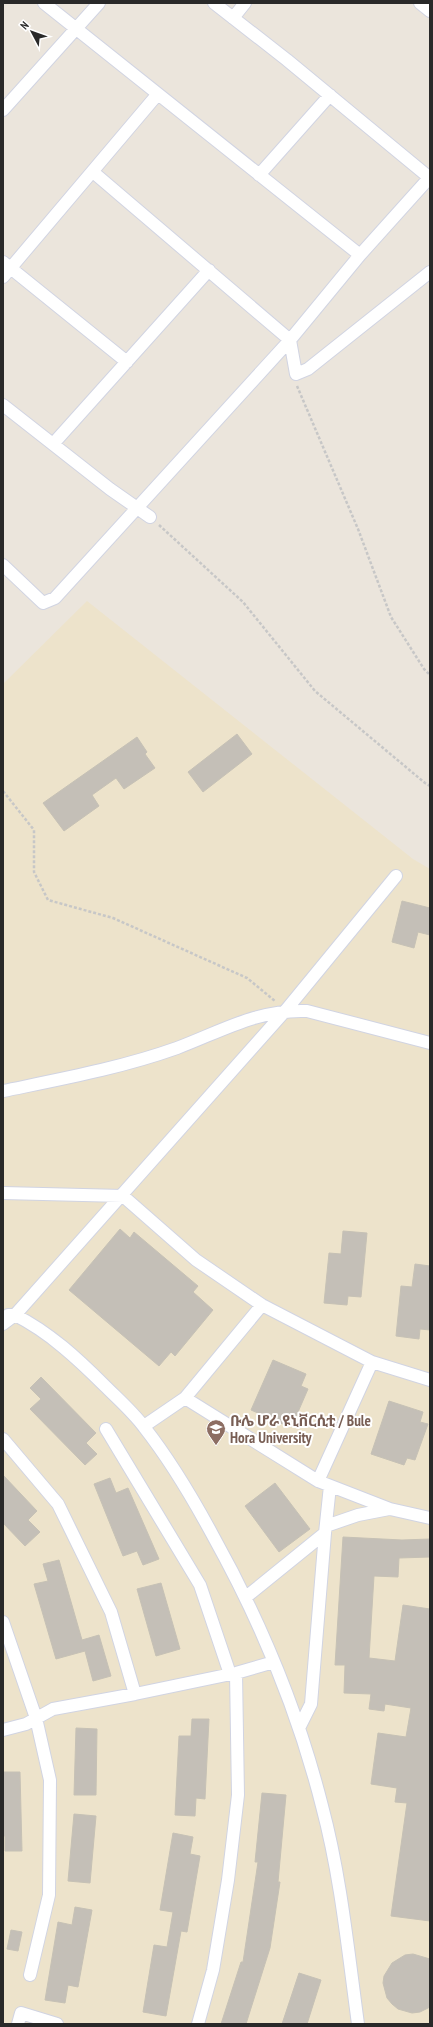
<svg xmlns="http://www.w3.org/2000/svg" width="433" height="2027" font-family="'PT Sans Narrow','Noto Sans Ethiopic',sans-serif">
  <rect width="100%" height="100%" fill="#ebe5dc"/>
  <path fill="#ede3cb" d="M87,601L413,859L430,869V2024H3V684Z"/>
  <path fill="#c4bfb7" stroke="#c6c1b5" d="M237,734L252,754L203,792L188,772Z
    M137,737L147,752L145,754L155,768L124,789L116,778L92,795L99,806L64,831L43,803Z
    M402,901L430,908V935L418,932L414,948L392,942Z
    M120,1229L130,1238L134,1232L198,1286L193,1292L213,1310L175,1356L171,1352L159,1366L69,1290Z
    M343,1231L367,1233L361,1297L348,1296L347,1305L324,1303L329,1253L341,1254Z
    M415,1264L430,1266V1330L420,1329L419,1339L396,1336L401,1286L412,1287Z
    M273,1360L306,1374L301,1386L308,1389L295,1419L286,1416L283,1424L251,1410Z
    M41,1377L96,1433L86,1443L97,1454L85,1465L30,1409L41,1399L30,1388Z
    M389,1401L423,1412L420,1422L428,1424L415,1460L407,1458L404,1465L371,1454Z
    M3,1475L37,1511L28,1520L40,1532L25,1546L3,1523Z
    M110,1478L116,1493L128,1488L159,1559L143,1565L137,1551L123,1556L94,1484Z
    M275,1483L310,1529L279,1552L245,1506Z
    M343,1537L402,1540L430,1539V1557L399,1558L398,1577L374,1576L369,1658L395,1661L403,1605L430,1609V1921L391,1916L407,1803L395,1802L397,1788L371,1784L378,1733L406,1737L411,1708L385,1704L384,1711L369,1709L371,1694L344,1693L345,1665H335Z
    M59,1560L82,1640L99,1635L111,1676L93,1681L85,1651L56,1659L34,1584L48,1581L43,1564Z
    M161,1583L180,1649L156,1656L137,1589Z
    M192,1719H209L205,1799L196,1798L195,1816L175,1815L179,1736H191Z
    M76,1728L97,1729L96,1795H74Z
    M3,1772H20L22,1851H5V1836H3Z
    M262,1793L286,1795L278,1882H280L270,1948L246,2024H221L241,1962H243L258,1862H255Z
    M74,1814L96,1816L90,1883L68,1881Z
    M173,1833L193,1837L190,1854L200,1856L187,1932L181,1931L166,2016L143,2012L154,1945L167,1947L173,1912L160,1910Z
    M75,1907L92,1910L78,1987L68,1985L65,2003L45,2000L58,1922L72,1925Z
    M11,1930L22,1932L18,1951L7,1949Z
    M413,1954L430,1959V2007L420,2012L412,2013L398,2009L392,2004L387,1998L383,1983L384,1976L392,1963L405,1955Z
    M299,1973L321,1980L307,2024H282Z"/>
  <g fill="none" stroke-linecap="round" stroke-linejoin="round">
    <g stroke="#d1d4e2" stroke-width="14">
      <path id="street" d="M44,3L360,255
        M214,3L287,60L430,178
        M420,3L430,11
        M233,18L245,3
        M3,110L99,3
        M93,172L290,340L296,374L308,369L430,272
        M259,175L330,95
        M3,262L127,362
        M3,277L157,95
        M3,405L110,489L150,517
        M53,444L209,270
        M3,565L43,603L55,598L290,340L360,255L430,177
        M3,1091C61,1079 121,1068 177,1048C222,1031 258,1009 307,1011L430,1043
        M3,1193L123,1196L196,1260L262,1305L372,1362L430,1380
        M8,1315H15L286,1010L396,876
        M3,1324L15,1315C49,1332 78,1359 105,1386C118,1399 133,1412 144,1427C170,1460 192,1497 212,1534C260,1620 298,1711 322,1806C341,1877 348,1951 358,2024
        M185,1398L318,1481L390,1509L430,1518
        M144,1426L185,1398L262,1305
        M106,1429L200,1585L230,1674
        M3,1439L58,1504L111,1612L135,1694
        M318,1481L372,1362
        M326,1526L358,1515L389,1509
        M246,1597L325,1533L330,1486
        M3,1622L36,1718L50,1780L49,1895L30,1975
        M299,1728L311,1704L325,1533
        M3,1730L26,1724L53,1709L135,1694L236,1673L274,1662
        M18,2024L21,2013L57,2024
        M198,2024L213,1970L228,1880L238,1795L236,1673"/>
    </g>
    <path stroke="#c7c7c7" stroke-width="2.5" stroke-dasharray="3 2" stroke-linecap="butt" d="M297,386L358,529L391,617L424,669L430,675
      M159,525L243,602L315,691L425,783L430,786
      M3,791L34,830V872L48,900L113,918L247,978L275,1001"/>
    <use href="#street" stroke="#fff" stroke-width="12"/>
  </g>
  <defs>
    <g id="university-pin" transform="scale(1)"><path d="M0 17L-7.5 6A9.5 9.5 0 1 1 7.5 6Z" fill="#8d6e63" stroke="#fff"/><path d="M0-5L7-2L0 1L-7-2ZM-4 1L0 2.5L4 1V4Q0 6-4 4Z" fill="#fff"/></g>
  </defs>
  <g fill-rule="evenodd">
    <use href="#university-pin" x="216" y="1429"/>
  </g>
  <g text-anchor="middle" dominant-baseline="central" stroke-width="4" stroke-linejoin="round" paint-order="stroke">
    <g font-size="15" font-weight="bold" fill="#785e54" stroke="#fff" text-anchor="start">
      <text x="230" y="1420">ቡሌ ሆራ ዩኒቨርሲቲ / Bule<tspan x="230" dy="17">Hora University</tspan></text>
    </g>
  </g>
  <rect width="433" height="2027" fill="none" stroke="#292929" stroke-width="8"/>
  <g transform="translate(32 32) rotate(311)" stroke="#ffffff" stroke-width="3" paint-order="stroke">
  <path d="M0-3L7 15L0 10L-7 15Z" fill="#292929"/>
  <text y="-6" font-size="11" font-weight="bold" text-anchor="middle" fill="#292929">N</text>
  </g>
</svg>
